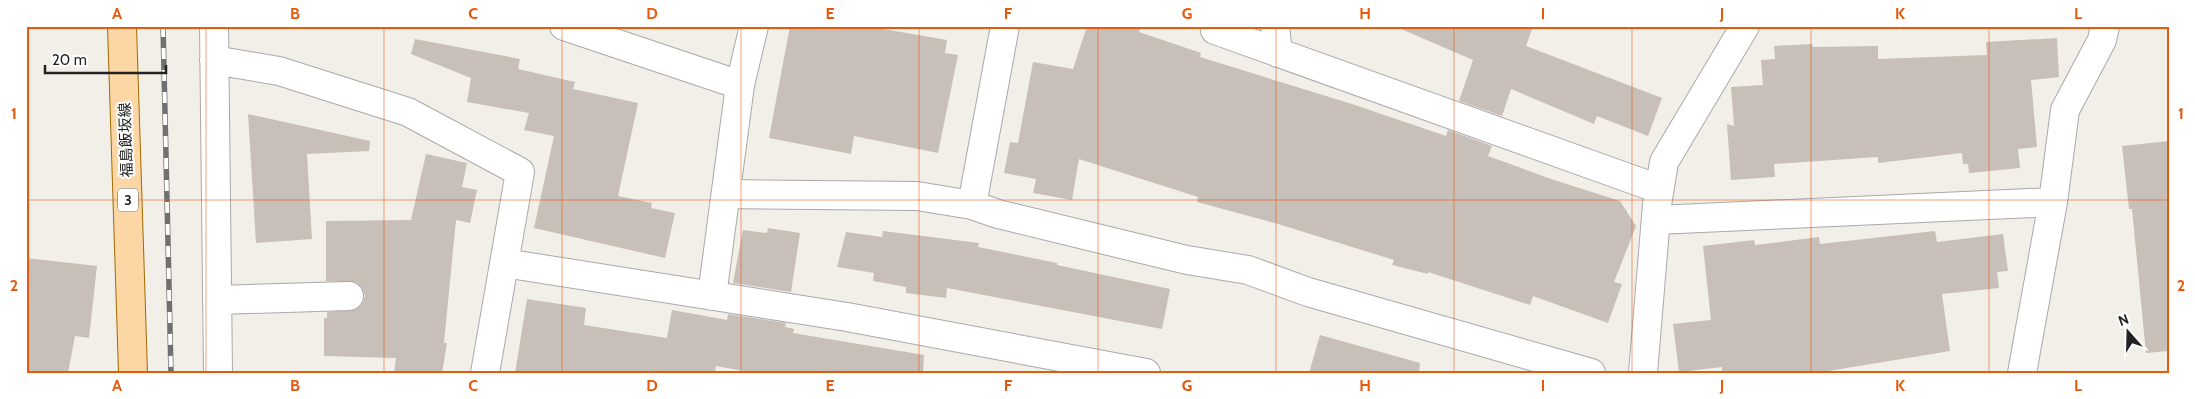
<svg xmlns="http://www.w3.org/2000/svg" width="2195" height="399" font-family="Cabin,'Noto Sans JP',sans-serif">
  <rect width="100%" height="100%" fill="#f2efe9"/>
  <path fill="#c7bfb8" d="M790,26H866L947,40L945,53L958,55L938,153L854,136L851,154L769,138Z
    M1087,26H1141L1139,32L1201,53L1200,57L1352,104L1446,136L1448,130L1492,146L1488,156L1551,179L1620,201L1636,226L1614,282L1622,284L1608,323L1533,296L1530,305L1428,272V274L1392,265L1394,260L1278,224L1197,202L1198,197L1079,159L1072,200L1033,193L1036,179L1004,173L1010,142L1018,143L1033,62L1073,69Z
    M1394,26H1533L1526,46L1662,98L1648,136L1597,116L1594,124L1511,89L1502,116L1459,101L1473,60Z
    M2057,38L2059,77L2031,80L2037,147L2018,149L2020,168L1969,173L1968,164H1963L1962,153L1878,163V157L1774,164L1775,177L1731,180L1727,124L1734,126L1731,87L1763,85L1761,60L1775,59L1774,46L1812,44L1813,47L1878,46V59L1987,55L1986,42Z
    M415,39L520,59L518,69L575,82L573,89L638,103L618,196L652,203L651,208L675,213L665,258L534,228L554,136L524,130L529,113L467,102L471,78L411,54Z
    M248,114L370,141L369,151L307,154L312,239L256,243Z
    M2169,141V351L2146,353L2132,209H2129L2122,146Z
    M426,154L467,163L462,187L477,190L470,223L456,220L444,343H447L442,373H394L396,358L324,356V318H327V312L357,309L362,304L365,296L362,288L356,282L326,281V221L411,220Z
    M768,228L800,233L791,292L733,283L743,230L767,233Z
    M883,231L979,243L978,247L1057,263V265L1170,289L1162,329L947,288L946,298L906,293V287L873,281L874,273L837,267L846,232L882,237Z
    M1935,231L1937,242L2003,234L2008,271L1997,272L1999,288L1942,294L1950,351L1816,373H1722V367L1679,372L1673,324L1711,320L1703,246L1754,240L1755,245L1819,237L1820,244Z
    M26,258L97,266L89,338L75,336L68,373H26Z
    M527,299L586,308L584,325L667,338L672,310L727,320L728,314L786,323L785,327L794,329L793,333L924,355L923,373H755L716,366L715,373H515Z
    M1320,335L1420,363L1419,373H1309Z"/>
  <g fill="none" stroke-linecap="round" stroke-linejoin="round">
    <g stroke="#a9a9a9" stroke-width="30">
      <path id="street" d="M214,26L218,373
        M564,26L740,85
        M1275,26L1278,53
        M1215,30L1659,189
        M214,60L279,71L408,112L520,172L485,373
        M726,194L917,196L972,205L998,214L1187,260L1248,270L1308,292L1591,373
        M972,205L1005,26
        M1656,220L2053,202
        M504,263L847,317L1146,373
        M712,296L740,85L754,26
        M217,300L349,296
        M1643,373L1657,205L1664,162L1745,26
        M2022,373L2053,202L2065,110L2102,40L2105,26"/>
    </g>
    <g stroke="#a06b00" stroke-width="30">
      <path id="primary" d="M122,26L133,373"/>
    </g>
    <use href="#street" stroke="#fff" stroke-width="28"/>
    <use href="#primary" stroke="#fcd6a4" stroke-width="28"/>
    <g stroke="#707070" stroke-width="5.5">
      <path id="rail" d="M163,26L171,373"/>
    </g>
    <use href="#rail" stroke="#fff" stroke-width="4" stroke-dasharray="11" stroke-linecap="butt"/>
  </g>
  <path fill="none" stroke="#e8590c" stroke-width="1" stroke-opacity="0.55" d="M206,26V373M384,26V373M562,26V373M741,26V373M919,26V373M1098,26V373M1276,26V373M1454,26V373M1632,26V373M1811,26V373M1989,26V373M26,200H2169"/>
  <g text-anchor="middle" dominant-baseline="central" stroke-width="4" stroke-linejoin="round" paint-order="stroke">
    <rect fill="#fff" stroke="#646464" stroke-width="1" x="118" y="188.5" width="20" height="23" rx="4"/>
    <g font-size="14" font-weight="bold" fill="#222">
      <text x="128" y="200">3</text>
    </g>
    <g font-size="15" fill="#222" stroke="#fff">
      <text transform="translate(126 140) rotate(-92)">福島飯坂線</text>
    </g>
  </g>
  <rect width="2195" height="399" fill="none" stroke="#ffffff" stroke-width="55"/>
  <g transform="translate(2128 332) rotate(340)" stroke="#ffffff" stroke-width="4" paint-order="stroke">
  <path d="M0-4L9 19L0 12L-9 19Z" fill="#222222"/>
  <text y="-8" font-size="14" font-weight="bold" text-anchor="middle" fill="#222222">N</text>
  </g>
  <path d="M45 65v8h121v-8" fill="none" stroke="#222222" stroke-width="2.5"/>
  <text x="52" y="65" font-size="15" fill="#222222" stroke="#ffffff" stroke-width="4" paint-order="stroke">20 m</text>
  <rect x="28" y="28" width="2140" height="344" fill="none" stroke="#e8590c" stroke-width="2"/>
  <g font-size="16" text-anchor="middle" font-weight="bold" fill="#e8590c">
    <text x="117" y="19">A</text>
    <text x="295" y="19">B</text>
    <text x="473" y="19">C</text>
    <text x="652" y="19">D</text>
    <text x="830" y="19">E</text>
    <text x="1008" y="19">F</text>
    <text x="1187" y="19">G</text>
    <text x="1365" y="19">H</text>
    <text x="1543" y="19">I</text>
    <text x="1722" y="19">J</text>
    <text x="1900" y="19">K</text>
    <text x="2078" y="19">L</text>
    <text x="14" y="119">1</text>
    <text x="2181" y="119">1</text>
    <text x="14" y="291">2</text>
    <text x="2181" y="291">2</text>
    <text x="117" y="391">A</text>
    <text x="295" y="391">B</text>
    <text x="473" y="391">C</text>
    <text x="652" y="391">D</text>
    <text x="830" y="391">E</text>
    <text x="1008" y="391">F</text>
    <text x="1187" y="391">G</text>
    <text x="1365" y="391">H</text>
    <text x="1543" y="391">I</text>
    <text x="1722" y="391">J</text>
    <text x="1900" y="391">K</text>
    <text x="2078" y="391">L</text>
  </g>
</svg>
